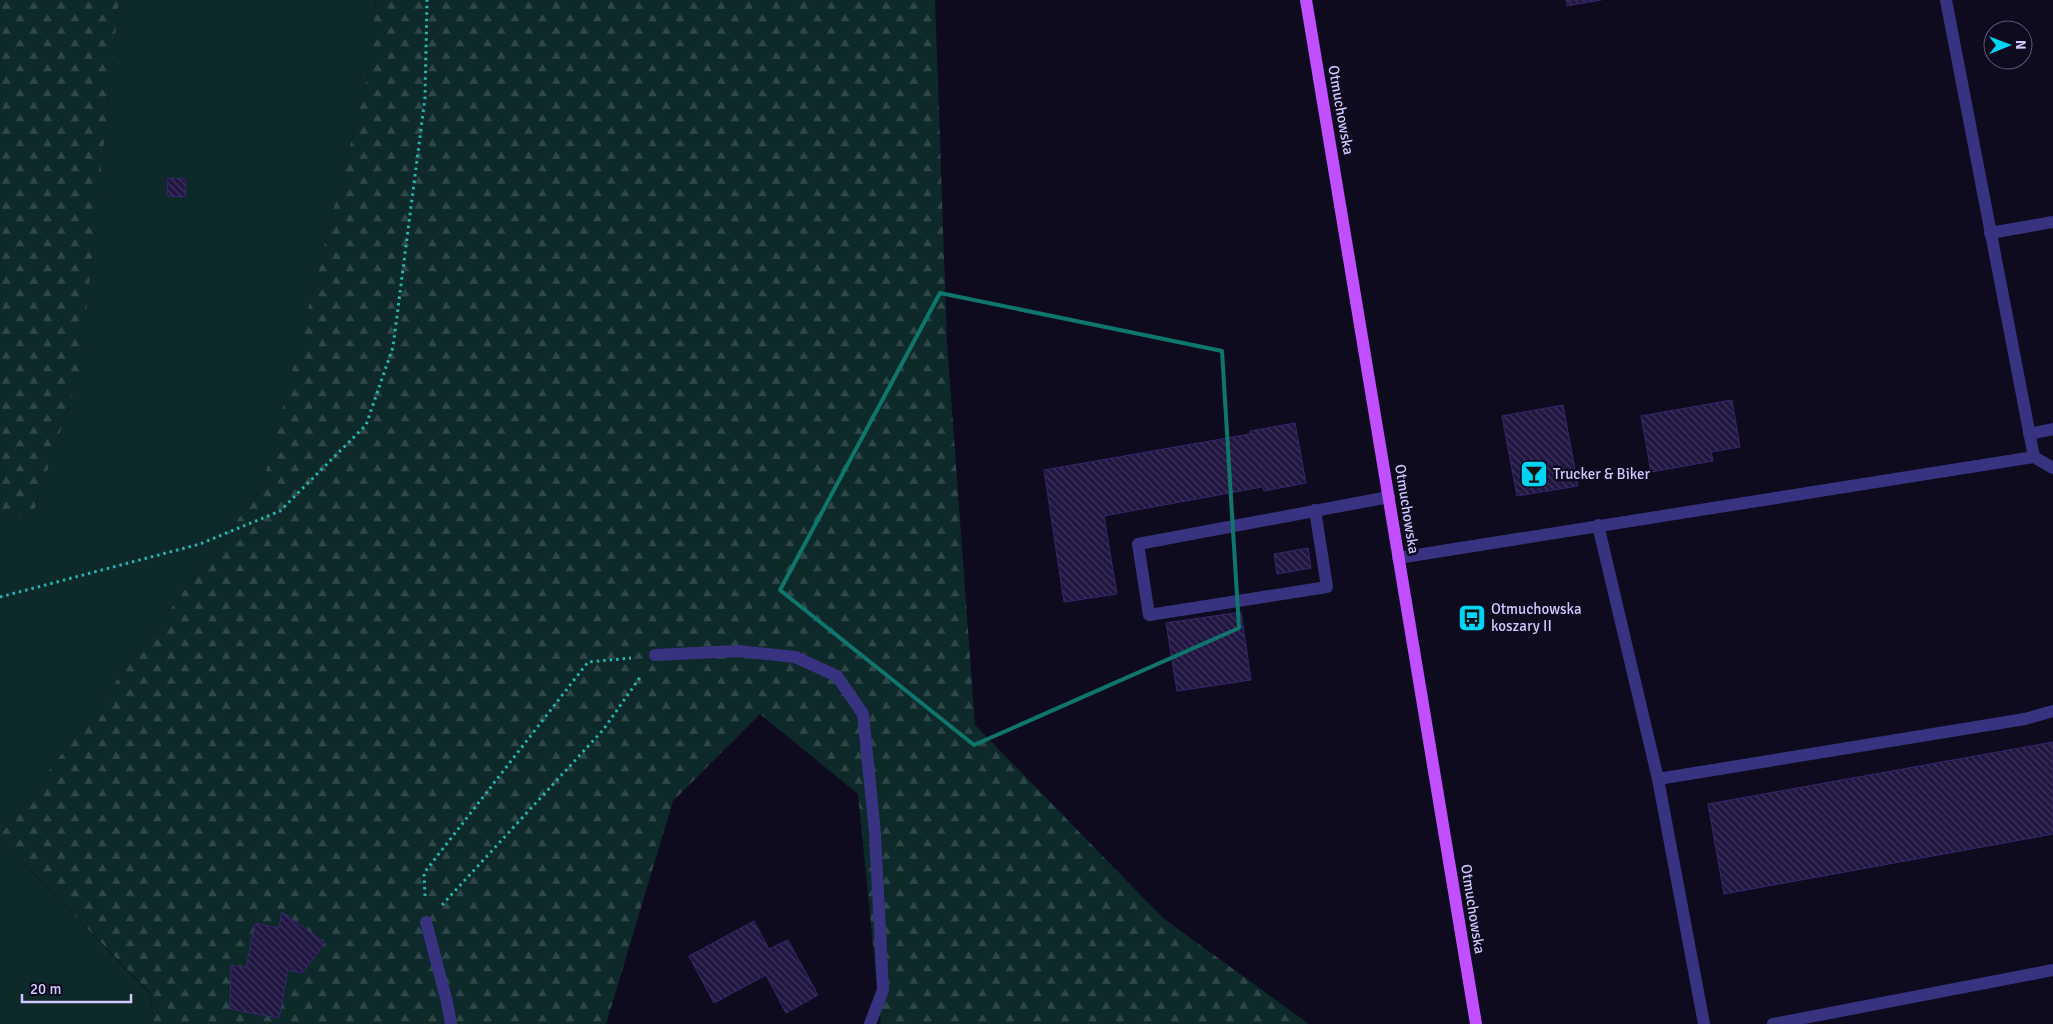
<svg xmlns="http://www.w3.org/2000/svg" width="2053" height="1024" font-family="Signika,sans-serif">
  <defs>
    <pattern id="forest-firs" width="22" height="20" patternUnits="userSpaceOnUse" patternTransform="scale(1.25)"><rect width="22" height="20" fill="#0e2929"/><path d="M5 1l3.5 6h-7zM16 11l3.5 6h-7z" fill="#304749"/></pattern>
    <pattern id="building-back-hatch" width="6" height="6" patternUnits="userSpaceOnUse" patternTransform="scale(1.25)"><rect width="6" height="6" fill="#201641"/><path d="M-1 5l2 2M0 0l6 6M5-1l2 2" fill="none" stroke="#3f365e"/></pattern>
  </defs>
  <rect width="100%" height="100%" fill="#0f0b1f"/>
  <path fill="#0e2929" d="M119,0H376L367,80L262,487L0,836V513L32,517L80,371Z
    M0,839L150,994L154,1024H0Z"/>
  <path fill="url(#forest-firs)" d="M0,0H119L80,371L32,517L0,513Z
    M376,0H935L947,342L975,725L1163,918L1309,1024H881L858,794L760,714L673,801L606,1024H154L150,993L0,839V836L262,487L367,80Z"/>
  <path fill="url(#building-back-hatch)" stroke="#36266e" d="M1566,0H1601L1567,6Z
    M168,178L186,179L185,197L167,196Z
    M1732,400L1740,447L1711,452L1713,461L1651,472L1641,416Z
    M1563,405L1578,486L1517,496L1502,416Z
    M1295,423L1306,483L1264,491L1262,487L1104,516L1117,594L1064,602L1044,470L1250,434V431Z
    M1308,548L1311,568L1277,574L1274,554Z
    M1241,612L1251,680L1177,691L1166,623Z
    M2053,742V834L1724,894L1708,804Z
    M282,912L325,943L302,973L288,970L279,1018L230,1009L231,965L246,968L255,923L279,928Z
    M754,921L769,949L788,940L818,995L786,1013L766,975L714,1003L689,956Z"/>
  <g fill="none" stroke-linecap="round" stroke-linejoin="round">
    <path stroke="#26b5b0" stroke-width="3" stroke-dasharray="2.5 4" stroke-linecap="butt" d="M0,597L200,544L280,511L366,425L393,347L425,98L427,0
      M425,896L424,873L588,662L631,658
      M442,905L603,730L641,676"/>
    <path stroke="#383381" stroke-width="12" d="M1946,0L2034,457L2053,468
      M1990,233L2053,222
      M2029,434L2053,429
      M1315,510L1327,587L1149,615L1138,544L1389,497
      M1598,525L1658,779L1704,1024
      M1398,558L2034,457
      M655,655L738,651L795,657L837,676L863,714L875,833L883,990L870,1024
      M1658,779L2025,719L2053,711
      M426,922L447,1002L451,1024
      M1773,1024L2053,970"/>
    <path stroke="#c24fff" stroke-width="12" d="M1306,0L1476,1024"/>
  </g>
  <path fill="none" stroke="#0f766e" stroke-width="4" stroke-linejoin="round" d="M940,293L1222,351L1239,628L974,745L780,590Z"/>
  <defs>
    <g id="bar-square" transform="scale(1.4375)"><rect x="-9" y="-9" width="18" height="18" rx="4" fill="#00d5f3" stroke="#0f0b1f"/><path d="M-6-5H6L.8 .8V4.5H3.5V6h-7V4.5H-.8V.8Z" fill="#111"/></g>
    <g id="bus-square" transform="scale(1.4375)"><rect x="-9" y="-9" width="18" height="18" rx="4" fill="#00d5f3" stroke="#0f0b1f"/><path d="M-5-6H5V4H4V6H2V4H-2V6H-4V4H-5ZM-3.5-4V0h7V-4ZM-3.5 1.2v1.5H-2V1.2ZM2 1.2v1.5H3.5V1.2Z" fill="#111"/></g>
  </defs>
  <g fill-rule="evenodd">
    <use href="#bar-square" x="1534" y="474"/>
    <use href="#bus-square" x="1472" y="618"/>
  </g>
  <g text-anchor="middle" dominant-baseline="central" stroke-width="5" stroke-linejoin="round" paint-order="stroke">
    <g font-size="15" fill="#d0c8ff" stroke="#0f0b1f">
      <text transform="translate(1341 110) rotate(80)">Otmuchowska</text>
      <text transform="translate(1407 509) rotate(81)">Otmuchowska</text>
      <text transform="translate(1473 909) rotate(81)">Otmuchowska</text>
    </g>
    <g font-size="15" fill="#d0c8ff" stroke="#0f0b1f" text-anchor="start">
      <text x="1553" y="474">Trucker &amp; Biker</text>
      <text x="1491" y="609">Otmuchowska<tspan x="1491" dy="17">koszary II</tspan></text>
    </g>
  </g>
  <g transform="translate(2008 45) rotate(89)"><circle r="24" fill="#0f0b1f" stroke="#5c5779"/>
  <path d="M0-4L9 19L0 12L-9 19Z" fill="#00d5f3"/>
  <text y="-8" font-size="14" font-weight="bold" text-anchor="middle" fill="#d0c8ff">N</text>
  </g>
  <path d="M22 994v8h109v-8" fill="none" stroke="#d0c8ff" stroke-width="2.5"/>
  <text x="30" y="994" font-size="15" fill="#d0c8ff" stroke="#0f0b1f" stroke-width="4" paint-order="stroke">20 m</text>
</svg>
